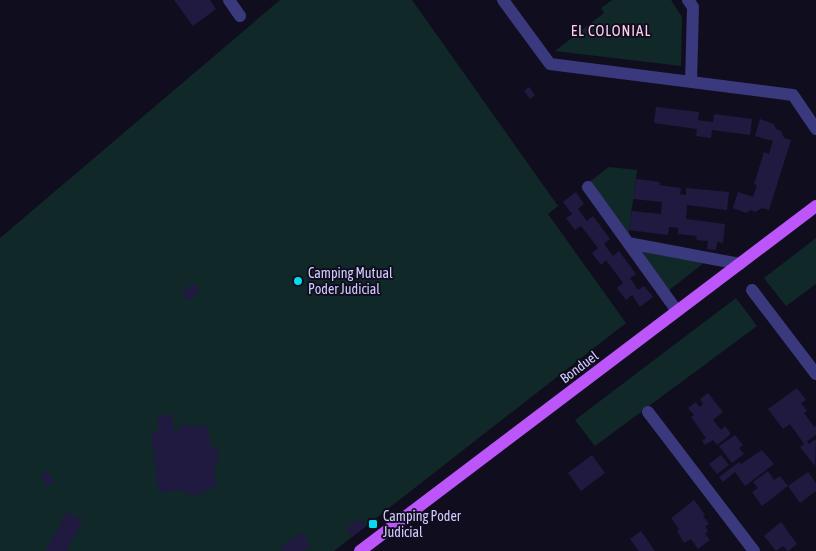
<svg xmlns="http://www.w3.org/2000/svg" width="816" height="551" font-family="'Asap Condensed',sans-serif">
  <rect width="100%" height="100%" fill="#100d1f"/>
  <path fill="#102928" d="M280,0H412L558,206L548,214L626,323L334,551H0V238Z
    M612,0H671L682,17L681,66L555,51L604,13L601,8Z
    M609,167L637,170L628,238L588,183Z
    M816,238V284L786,306L764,278Z
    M638,250L705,262L668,291Z
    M736,298L757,326L595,446L575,420Z"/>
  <path fill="#211a40" d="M174,0H210L216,9L193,26Z
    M529,87L535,95L530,99L524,91Z
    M656,107L699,112L698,120L704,121L713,122L714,114L752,119L750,135L712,130L711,138L696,136L697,129L654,123Z
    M760,119L774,124L776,129L781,131L784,138L791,140L769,210L762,208L755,212L751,210L746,213L733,208L738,192L753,197L757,185L754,184L764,152L769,154L773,141L755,136Z
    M636,179L660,182L659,185L681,188L680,194L686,195V188L729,192L727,210L687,205L686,219L725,224L723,243L717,242L716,250L707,249L708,241L696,240L697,236L678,234V228L669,227L668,235L629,230L632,211L661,214L662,202L633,199Z
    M576,192L584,204L578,209L587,221L593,216L610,239L604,244L613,256L619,251L636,274L630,278L638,290L644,286L653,297L640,307L632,295L626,300L617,288L623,283L606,260L601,265L592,253L598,248L581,226L575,230L566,218L572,214L563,202Z
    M194,283L200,291L188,301L181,293Z
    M797,388L806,400L801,403L807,411L804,413L814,427L816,426V435L807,441L809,444L816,439L815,466L800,447L804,444L790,424L783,429L768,409Z
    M708,393L723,412L713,420L721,430L725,426L731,434L717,445L713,440L705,445L702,441L706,438L691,417L694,415L688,408L696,402L699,407L703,404L700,399Z
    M172,414L174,431H180L179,426L196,424V427L208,426L211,448L217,447L219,464L214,465L217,487L205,489V493L189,496V491L178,492V490L159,493L151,433L159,432L157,416Z
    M735,435L743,445L739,448L744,454L732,463L719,446Z
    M762,450L774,464L745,486L735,472L723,482L719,477L739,462L741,464Z
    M592,455L605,473L581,491L568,473Z
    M721,455L729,465L717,474L709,464Z
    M47,471L55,481L47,487L40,476Z
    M768,471L774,480L780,476L788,486L762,506L752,492L758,488L753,482Z
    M808,472L816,483V491L800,503L788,486Z
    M694,500L705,515L703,516L709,524L705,526L708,531L705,534L710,540L698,549L691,539L684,543L677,531L679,529L671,518Z
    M67,512L83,521L66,551H45Z
    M359,518L365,527L352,537L346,529Z
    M781,522L797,544L788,551L783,546L776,551L764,536Z
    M641,531L655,551H639L630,539Z
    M301,532L311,545L304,551H282L280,548Z"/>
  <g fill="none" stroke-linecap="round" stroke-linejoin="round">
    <path stroke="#3b397d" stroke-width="12" d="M229,0L240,16
      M503,0L550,64L793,95L816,129
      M688,0L693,7L691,82
      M588,187L677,311
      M628,243L740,264
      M752,290L816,374
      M648,412L754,551"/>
    <path stroke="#bc56fb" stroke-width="12" d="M360,551L816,206"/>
  </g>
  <g fill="#06dbf1" stroke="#100d1f" stroke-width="2">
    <circle cx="298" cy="281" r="5"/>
    <rect x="368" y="519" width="10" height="10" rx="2.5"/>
  </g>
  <g text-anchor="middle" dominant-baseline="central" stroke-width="4" stroke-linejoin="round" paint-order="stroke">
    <g font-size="14" fill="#d2ccfe" stroke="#100d1f" text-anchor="start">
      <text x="308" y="273">Camping Mutual<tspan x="308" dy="16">Poder Judicial</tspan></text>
      <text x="383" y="516">Camping Poder<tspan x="383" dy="16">Judicial</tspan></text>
    </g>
    <g font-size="14" fill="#d2ccfe" stroke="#100d1f">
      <text transform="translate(579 367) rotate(-37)">Bonduel</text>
    </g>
    <g font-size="15" letter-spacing="1" fill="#feceed" stroke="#100d1f">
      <text x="611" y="30">EL COLONIAL</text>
    </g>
  </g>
</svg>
